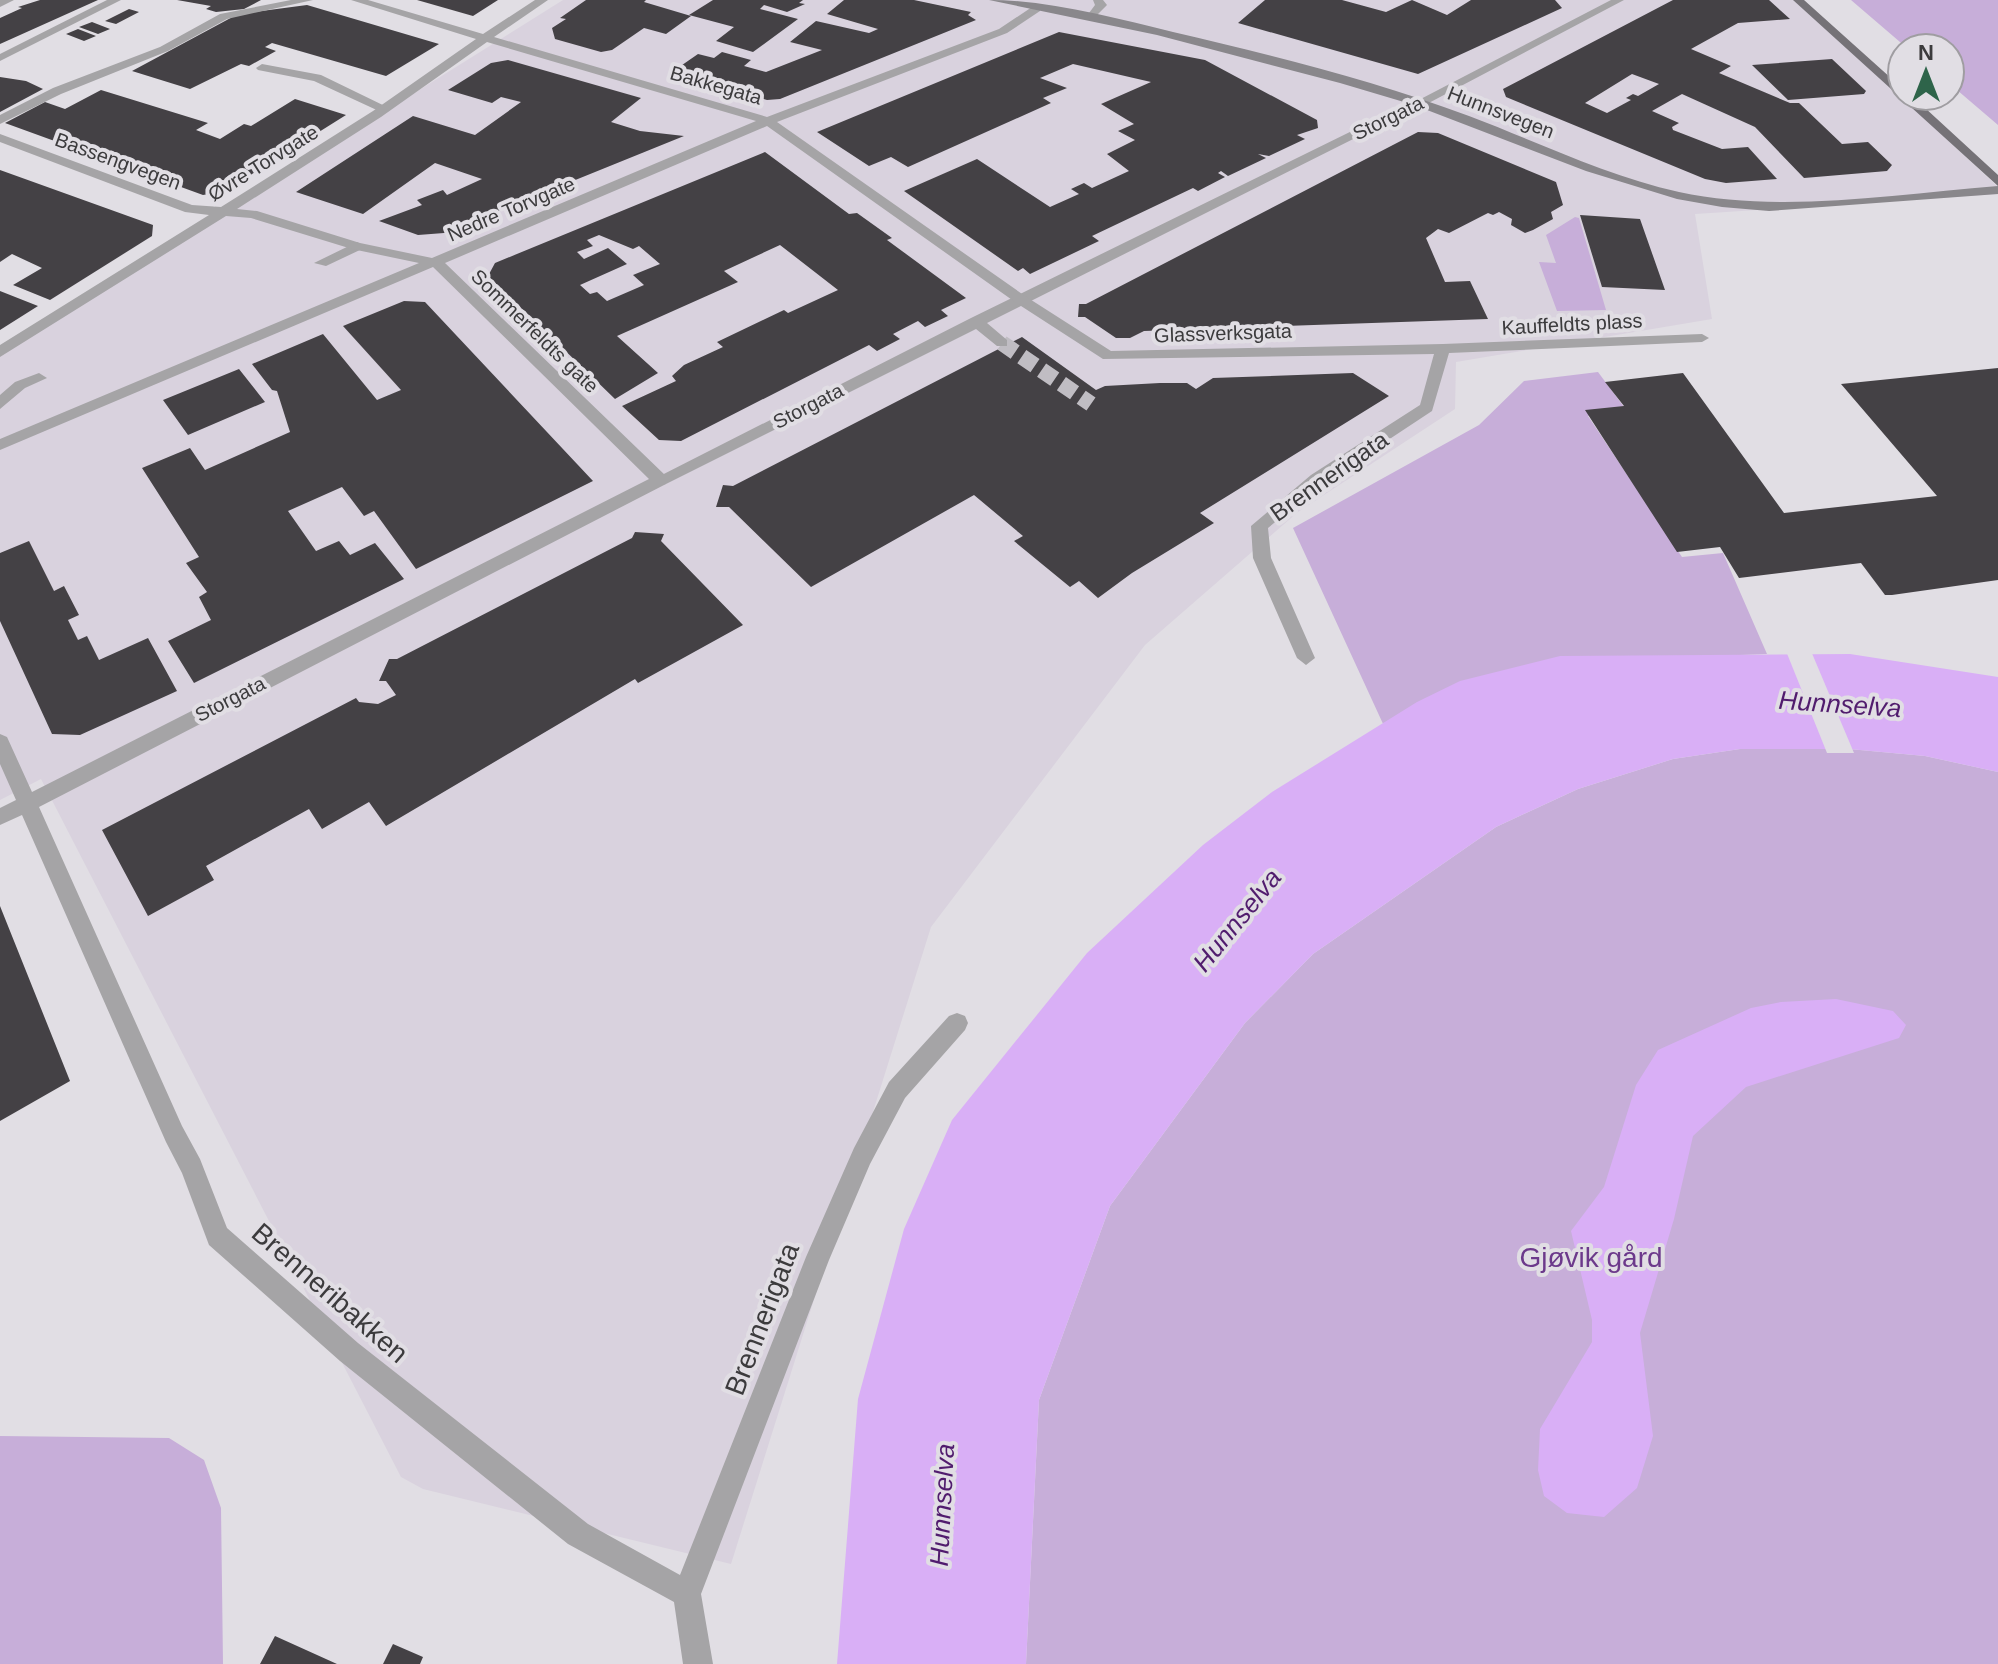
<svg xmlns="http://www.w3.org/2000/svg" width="1998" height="1664" font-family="Arial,sans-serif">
  <rect width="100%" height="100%" fill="#e1dee4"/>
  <path fill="#d9d2de" d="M563,0H1798L1998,187V194L1695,214L1712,319L1456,362L1455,409L1298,512L1145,645L931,927L731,1564L423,1489L401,1477L41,779L0,800V352Z"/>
  <path fill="#c7aed9" d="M1851,0H1998V125L1950,84V48H1907Z
    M1575,217L1579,218L1606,310L1557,311L1539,262L1556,263L1546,235Z
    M1598,372L1627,411L1588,416L1682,557L1723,553L1767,654L1662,658L1384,726L1293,528L1479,425L1524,381Z
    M1740,749H1849L1925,756L1998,772V1664H1026L1039,1400L1110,1206L1245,1023L1313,954L1496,827L1578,789L1673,759Z
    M0,1436L169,1438L204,1460L221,1508L223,1664H0Z"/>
  <path fill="#d9aff6" d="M1850,654L1998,677V772L1925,756L1849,749H1740L1673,759L1578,789L1496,827L1313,954L1245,1023L1110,1206L1039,1400L1026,1664H837L858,1399L904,1229L952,1120L1087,953L1203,845L1272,792L1417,702L1460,681L1560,656Z
    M1836,999L1893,1011L1906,1025L1899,1038L1746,1087L1693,1136L1674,1219L1640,1333L1653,1436L1637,1488L1604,1517L1567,1513L1544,1496L1538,1470L1540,1429L1592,1342V1320L1571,1231L1604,1187L1636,1085L1658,1050L1751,1008L1781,1002Z"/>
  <path fill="#e1dee4" d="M1786,651H1811L1854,753H1827Z"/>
  <path fill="#444145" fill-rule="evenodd" d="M40,0H98L0,44V18L22,8L18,7Z
    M177,0H261L244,9L216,12L206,9L211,6Z
    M417,0H498L473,16Z
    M586,0H646L644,2L691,16L666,34L644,28L612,50L601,52L555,39L552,28L566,19L560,18Z
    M713,0H803L799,3L805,4L787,12L764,5L760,9L798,19L753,52L716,41L734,27L689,15Z
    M844,0H914L971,12L968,15L976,20L780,99L767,100L693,78L696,76L691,74L688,77L672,72L698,54L714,58L722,52L751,60L744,66L766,72L822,50L790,42L816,21L869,33L878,29L827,14Z
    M1265,0H1342L1386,12L1412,0L1447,15L1471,0H1555L1562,8L1418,74L1238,23Z
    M1673,0H1769L1790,19L1738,23L1691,49L1731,66L1719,73L1790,103H1799L1842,144L1868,142L1892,165L1887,171L1804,178L1755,127L1682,94L1652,111L1679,123L1672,127L1673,130L1722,149L1748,147L1777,179L1726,183L1705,179L1506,97L1503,89ZM1632,74L1659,84L1638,96L1633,94L1626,98L1631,100L1607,113L1585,103Z
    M307,5L439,44L386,76L272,43L265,47L276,51L249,66L241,64L190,89L132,71L238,14Z
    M129,9L139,12L116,24L105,21Z
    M92,22L110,29L98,34L79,27Z
    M78,29L96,36L84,41L66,34Z
    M1059,32L1205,60L1317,120L1318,128L1297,135L1305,139L1269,156L1258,154L1266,158L1228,176L1221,171L1218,173L1225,177L1198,191L1193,188L1092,236L1099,241L1030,274L1023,268L1018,271L904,191L977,159L1050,207L1079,194L1071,189L1084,183L1092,188L1129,171L1107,154L1135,140L1118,131L1134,124L1101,104L1151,82L1073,64L1040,78L1067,88L1043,98L1051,103L908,167L891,157L869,166L817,132Z
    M1832,59L1866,91L1864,94L1788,100L1752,65Z
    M508,60L641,98L611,122L640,131L684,136L444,233L418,235L379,221L422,205L417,200L443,190L447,195L482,179L435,163L363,214L296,192L413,116L475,135L521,102L501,97L492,103L448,90L491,63Z
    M0,77L26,81L43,89L0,112Z
    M101,90L208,123L196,130L220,139L244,124L251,126L295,99L346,115L225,191L203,195L5,123L45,102L65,109Z
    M1418,132L1438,133L1556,182L1563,205L1551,212L1553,219L1533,230L1525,233L1511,225L1512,219L1499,212L1493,215L1488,213L1449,233L1438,229L1426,238L1445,282L1470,281L1488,319L1144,331L1130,338H1116L1085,317H1078L1079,304H1086Z
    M765,152L849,214L857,213L892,238L887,240L966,298L941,310L948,316L925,327L918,321L893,334L900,339L877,351L869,345L681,441L659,440L622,406L676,381L672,376L684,365L723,347L717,342L784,310L788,313L838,290L780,245L724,271L738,282L617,336L658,373L615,399L488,276L495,263ZM599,235L633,249L639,246L660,264L633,275L644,285L607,301L597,292L590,294L580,285L627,264L608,248L584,259L577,252L593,246L587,240Z
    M0,170L153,225L152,236L50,300L13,285L42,268L12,254L0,262Z
    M1580,215L1640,219L1665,290L1602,287Z
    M0,291L38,306L0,330Z
    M404,301L425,302L593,481L416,569L374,511L364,516L342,487L288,511L316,551L339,541L350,555L375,543L404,579L194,683L168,641L211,620L199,597L207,592L186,563L199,557L142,468L190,448L205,470L290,432L277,391L272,390L252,364L323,334L377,400L401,390L343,326Z
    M1022,337L1096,390L1105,386L1160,383H1187L1196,389L1213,378L1353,373L1389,396L1200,513L1214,523L1132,573L1098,598L1079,581L1070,587L1014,541L1023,536L974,495L811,587L729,507H716L723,485L733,486Z
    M1998,368V580L1892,595H1885L1861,563L1739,578L1720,547L1677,552L1585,410L1624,406L1605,382L1683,373L1784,513L1937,496L1841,384Z
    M239,369L265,402L188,435L163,400Z
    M635,532L664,534L661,541L743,625L638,683L635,679L386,826L369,802L322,829L309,809L206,866L214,880L148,916L102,830L356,698L359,702L378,704L396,695L386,681H379L389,659H397L632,538Z
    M29,541L54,591L64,586L79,615L68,620L78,640L87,636L99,660L148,638L177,691L80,735L52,734L0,621V553Z
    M0,906L70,1081L0,1121Z
    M275,1636L337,1664H260Z
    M393,1644L423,1657L420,1664H383Z"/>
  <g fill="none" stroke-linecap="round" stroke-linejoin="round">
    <path stroke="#c0bdc3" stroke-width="16" stroke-dasharray="16 8" stroke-linecap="butt" d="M1002,343L1091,404"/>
    <path fill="#a5a4a6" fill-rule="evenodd" d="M107,0H121L0,61V54Z
      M291,0H313L227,19L168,51L61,94L0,124V115L53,88L160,47L220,14Z
      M262,64L321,75L391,109L381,112L314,81L258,70L256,68Z
      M357,242L364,246L362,249L326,266L314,263Z
      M39,373L47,378L25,388L0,409V395L15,382Z"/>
    <path fill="#a5a4a6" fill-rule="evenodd" d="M1415,100L1425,103L987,323L1007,340V346H997L976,329L666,484L660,485L652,480L971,318Z"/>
    <path fill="#a5a4a6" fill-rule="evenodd" d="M0,0H14L0,7Z
      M351,0H368L483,34L535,0H548L494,37L767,117L999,29L1032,7H1040V11L1007,33L777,122L1025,296L1111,351L1443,344L1702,334L1709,338L1702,342L1449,353L1432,411L1323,483L1268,528L1271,558L1315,658L1306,665L1297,658L1253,558L1251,526L1311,475L1420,405L1434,354L1103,359L1015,302L767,126L445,263L666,476V484L39,807L182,1126L200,1159L227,1228L358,1343L588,1524L680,1575L806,1257L854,1148L889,1082L949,1016L957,1013L965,1016L968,1023L965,1030L905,1098L870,1164L829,1260L701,1594L713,1664H683L674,1602L568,1544L340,1361L209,1245L182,1173L166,1142L22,815L0,825V808L16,800L0,764V734L7,737L32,792L649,479L433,267L0,450V439L419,263L352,249L251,218L226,216L0,357V345L209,215L185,212L0,142V134L192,205L221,207L373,111L476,39ZM487,42L756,121L432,258L360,243L257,211L237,209L381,117Z
      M1093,0H1103L1107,5L1092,20L1086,17L1095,5Z
      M1611,0H1624L1423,106L1413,103Z"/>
    <path fill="#89878b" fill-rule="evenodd" d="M989,0C1049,0 1114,18 1173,32C1272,55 1373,80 1469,116C1538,142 1607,176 1679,192C1781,214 1895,194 1998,186V194L1769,211L1722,207L1677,199L1586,171L1414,105L1340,83L1157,35Z"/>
    <path fill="#757277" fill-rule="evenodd" d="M1793,0H1804L1902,88V96H1912L1998,175V186Z"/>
  </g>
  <g text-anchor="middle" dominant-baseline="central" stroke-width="8" stroke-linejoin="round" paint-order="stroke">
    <g font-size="20" fill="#3c3b3d" stroke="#e1dee4">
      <text transform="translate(716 85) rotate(16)">Bakkegata</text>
      <text transform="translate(1501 112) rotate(21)">Hunnsvegen</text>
      <text transform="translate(1388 118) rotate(-26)">Storgata</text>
      <text transform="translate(118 161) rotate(20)">Bassengvegen</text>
      <text transform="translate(263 163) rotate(-32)">Øvre Torvgate</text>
      <text transform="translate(511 209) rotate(-23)">Nedre Torvgate</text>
      <text transform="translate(1572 324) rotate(-3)">Kauffeldts plass</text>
      <text transform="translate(535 331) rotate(44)">Sommerfeldts gate</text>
      <text transform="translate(1223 333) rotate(-2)">Glassverksgata</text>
      <text transform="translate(808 406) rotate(-27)">Storgata</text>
      <text transform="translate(230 699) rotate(-27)">Storgata</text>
    </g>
    <g font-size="24" fill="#3c3b3d" stroke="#e1dee4">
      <text transform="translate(1329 476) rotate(-35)">Brennerigata</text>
    </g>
    <g font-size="26" font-style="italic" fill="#511c6e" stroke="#e1dee4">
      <text transform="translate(1840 704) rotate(4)">Hunnselva</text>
      <text transform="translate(1237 920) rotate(-51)">Hunnselva</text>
      <text transform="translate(942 1505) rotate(-87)">Hunnselva</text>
    </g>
    <g font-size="28" fill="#6c398b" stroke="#e1dee4">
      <text x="1591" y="1257">Gjøvik gård</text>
    </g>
    <g font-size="28" fill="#3c3b3d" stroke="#e1dee4">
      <text transform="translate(330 1293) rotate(41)">Brenneribakken</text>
      <text transform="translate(762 1319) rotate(-69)">Brennerigata</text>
    </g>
  </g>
  <g transform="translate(1926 72)"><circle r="38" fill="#e1dee4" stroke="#9f9da1" stroke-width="2"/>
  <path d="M0-6L14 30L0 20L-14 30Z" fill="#2e644a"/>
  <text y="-12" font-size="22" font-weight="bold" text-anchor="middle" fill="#3c3b3d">N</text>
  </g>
</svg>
